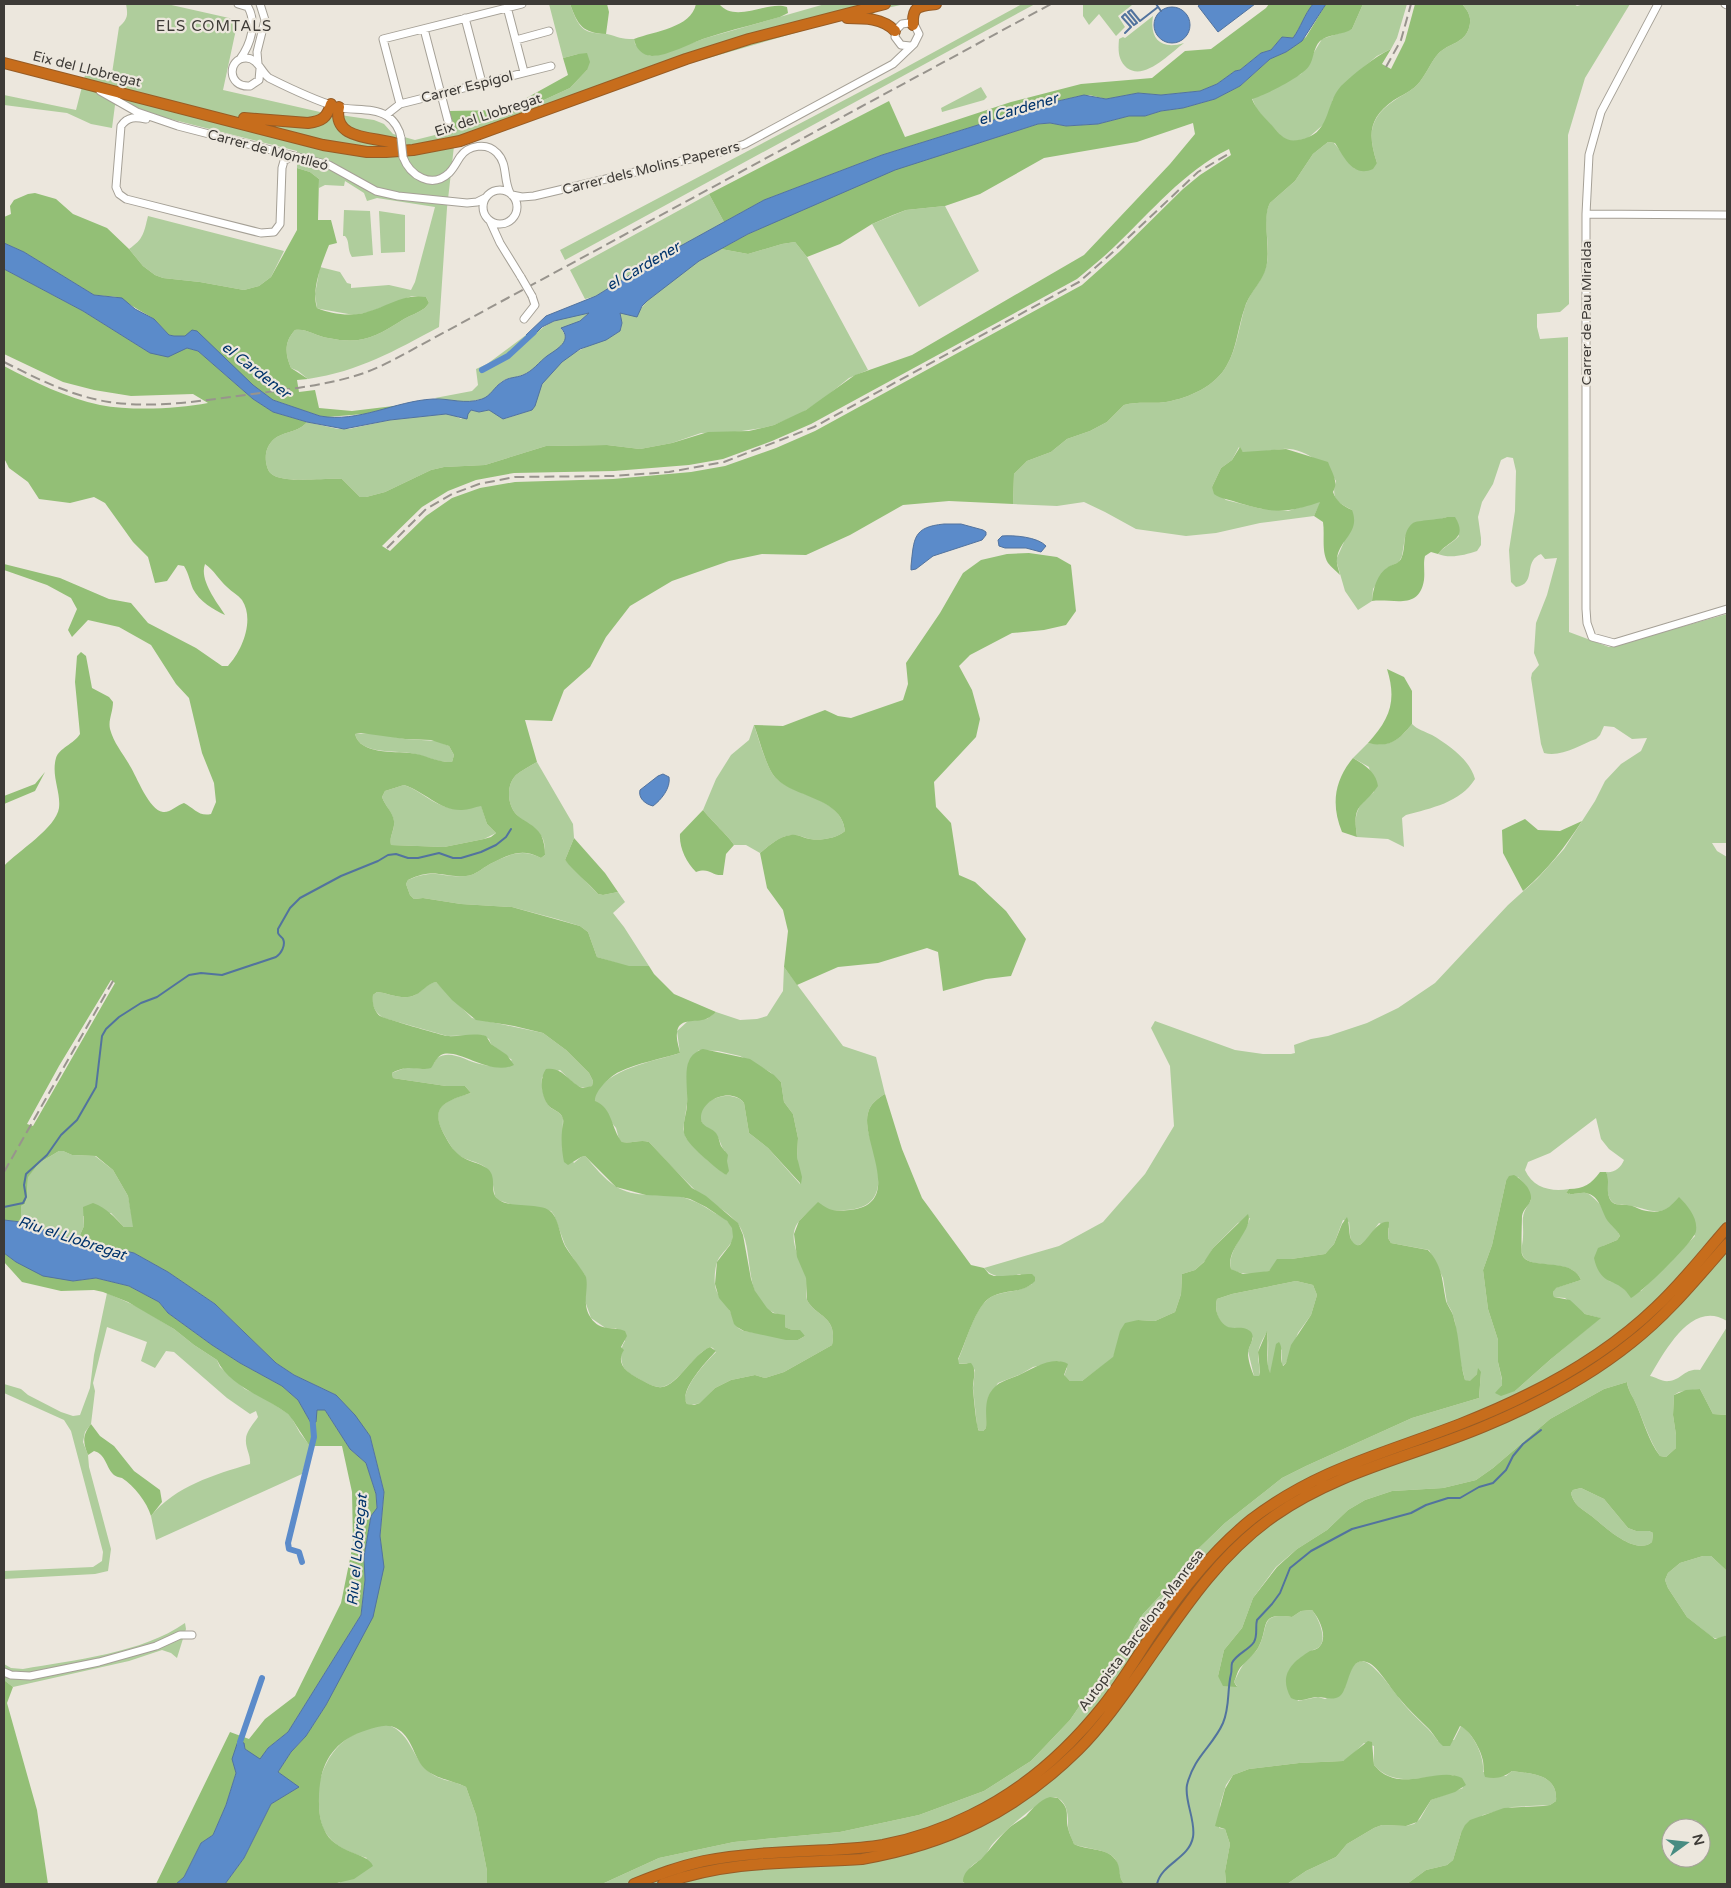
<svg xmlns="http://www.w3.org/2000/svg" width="1731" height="1888" font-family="'Varela Round',sans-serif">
  <rect width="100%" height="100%" fill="#ece7dd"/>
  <path fill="#afcd9c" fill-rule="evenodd" d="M126,4H167L238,20L223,90L320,112L374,120L384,124L393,134L415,140L491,121L520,111L570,88L587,70L578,54L563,58L549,4H570C574,14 578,29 590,32C596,34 602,33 607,34C619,37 620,39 634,39L635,44L642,52L650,56L658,55L706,38L825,4H905L878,10L865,20L841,21L816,27L698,61L636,81L483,138L454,146L447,208L439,327C394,351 360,371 308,379L298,371L291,368C285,354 284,342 295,330C306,328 316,336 328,338C362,345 376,337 404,319C411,315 418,313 425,308L429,303L426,297L412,296L369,312L354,315L320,309L317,308L315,294L320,267L340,272L347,283L351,284V288L389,285L411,290L415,282L435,207L377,198L367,201L364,193L345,181L344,186L325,185L319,188V179L310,172L297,168V151L115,105L112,128L91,124L67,113L4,105V95L76,110L85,75L111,80L119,27C128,19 128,15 126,4Z
    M1022,4H1035L565,260L560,250L890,76Z
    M1083,4H1131L1132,5L1118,16L1125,27L1116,36L1099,14L1089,25L1083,16Z
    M1363,4H1407L1397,38L1391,49L1377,56L1359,71L1333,99L1327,119L1324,124L1308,138L1295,141H1288L1282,137L1257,110L1252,98L1301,74L1322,39L1352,29Z
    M1462,4H1574L1577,6L1584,4H1630L1585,78L1568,135L1569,304L1560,312L1537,314V327L1540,339L1568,337L1569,632L1609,647L1727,614V843H1712L1717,851L1727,857V1321C1692,1299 1665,1351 1650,1376C1656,1377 1662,1382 1669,1381C1682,1380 1684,1368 1700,1370L1727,1327V1415L1713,1414L1700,1389L1679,1392L1674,1395L1673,1415L1676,1435V1448L1666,1457L1660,1456C1649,1440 1644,1422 1636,1404C1633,1397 1628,1390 1627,1382L1604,1389L1550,1419L1493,1468L1476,1480L1443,1488L1392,1491L1365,1500L1348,1510L1327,1530L1297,1549L1276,1567L1253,1598L1242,1628L1224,1650L1218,1676L1237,1686L1234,1682C1237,1676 1239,1671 1243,1665C1247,1659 1255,1654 1258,1648C1270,1627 1258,1612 1292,1617L1301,1611L1312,1610C1318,1617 1328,1639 1319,1647C1317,1649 1314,1649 1312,1651C1302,1656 1294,1662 1288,1672L1298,1701L1318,1697L1325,1699L1344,1690C1347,1682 1350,1663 1361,1661C1366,1661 1371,1665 1374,1668C1387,1680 1397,1697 1409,1710C1419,1721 1430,1729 1438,1741L1454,1740L1461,1726C1473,1733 1485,1757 1483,1772L1506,1776L1512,1771C1532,1774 1558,1774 1556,1801L1550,1805L1512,1807L1483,1815L1461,1833L1453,1860L1447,1865L1426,1870L1407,1884H1287L1306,1871L1336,1857L1347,1844L1374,1828L1382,1825L1406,1826L1414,1824L1420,1819L1431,1800L1463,1788L1453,1775C1427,1775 1394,1789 1374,1765V1746L1364,1743L1350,1757L1343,1761L1299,1763L1249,1769L1233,1775L1226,1785L1220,1805L1219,1828L1225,1829L1230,1844L1225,1871L1226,1884H1124C1118,1877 1120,1867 1115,1859C1109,1849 1085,1849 1074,1844C1072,1839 1068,1831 1068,1826C1068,1816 1068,1804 1058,1798C1047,1791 999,1836 991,1846C989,1849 987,1853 985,1856C981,1860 974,1863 970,1868C967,1872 965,1877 963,1882L966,1884H602L659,1858L734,1842L840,1832L919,1815L984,1791L1031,1761L1070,1720L1083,1701L1120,1656L1135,1626L1143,1614L1171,1584L1195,1552L1225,1523L1282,1478L1306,1466L1412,1418L1479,1398L1481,1372L1477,1374L1470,1382L1465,1380L1460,1360L1455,1322L1452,1312L1447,1303L1443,1278L1429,1250L1391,1243L1388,1238L1389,1228L1379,1223C1375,1228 1356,1259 1351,1239C1349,1233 1350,1227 1349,1222L1343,1220L1334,1244L1325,1254L1291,1259H1281L1269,1271C1257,1274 1242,1276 1231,1269C1227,1252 1245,1234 1250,1218L1238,1223L1213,1248L1207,1259L1195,1270L1182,1274L1181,1294L1175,1312L1155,1321L1138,1320L1119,1340L1113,1358L1082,1381H1070L1064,1376L1067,1368L1059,1361L1033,1367L1021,1374L998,1383L988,1398L986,1428L983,1431H979L977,1426L973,1388L975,1370L967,1363L958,1364V1360C966,1343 974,1307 991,1297C1003,1290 1019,1293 1032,1284L1020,1274C1006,1278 994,1279 984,1268L1059,1246L1103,1222L1145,1174L1174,1126L1170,1066L1151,1028L1155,1021L1235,1050L1263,1054H1291L1295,1053L1294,1045L1311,1039L1328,1036L1367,1023L1398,1008L1435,983L1508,905L1537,879L1564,849L1595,801L1605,781L1621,764L1641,751L1647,738L1632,739L1614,727L1604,726L1600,735L1596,739C1581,744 1561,758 1544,753L1541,744L1531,678L1532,673L1539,665L1534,653L1536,623L1547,595L1557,558L1545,559L1541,554C1522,562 1538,583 1516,587L1511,582L1509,550L1515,511L1516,471L1513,458L1507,457L1501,460L1493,484L1482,502L1478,517L1481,538V545L1477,551C1465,555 1450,559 1438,554C1444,546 1452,544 1459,536L1447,517L1435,521H1422L1405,537L1402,556L1399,562L1387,568L1373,589L1372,601L1358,610L1345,591L1336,560L1344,542L1352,510C1336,502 1331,498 1336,481C1327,465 1303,447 1283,449C1270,450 1257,453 1243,452L1239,447L1232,460L1221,468L1212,487L1226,500L1262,509L1288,511L1321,501L1314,516L1260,523L1216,533L1186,536L1136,529L1105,512L1084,502L1057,506L1013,504L1014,474L1027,461L1051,452L1067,439L1090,431L1107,422L1124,405C1138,401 1152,404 1166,402C1189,398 1216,386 1227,365C1237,348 1239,326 1245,307C1250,291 1264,280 1267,263C1271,245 1261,218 1270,203L1295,181L1313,154L1328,142L1334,143L1355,169L1377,163C1368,135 1368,118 1395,100C1402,95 1410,92 1417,85C1425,77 1430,63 1438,54C1448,43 1464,44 1469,28C1472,18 1469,12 1462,4ZM1596,1118L1601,1139L1609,1149L1624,1160C1621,1168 1614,1173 1606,1172C1610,1180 1605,1190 1610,1199C1614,1206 1620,1204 1627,1205C1643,1207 1658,1218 1672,1205L1695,1236L1641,1291L1627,1292L1619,1284L1609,1281L1603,1246L1617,1240L1620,1236C1615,1225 1597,1196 1586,1193C1579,1192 1573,1196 1566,1193L1569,1189C1551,1192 1533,1188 1525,1170L1528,1162L1550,1153ZM1518,1177L1526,1186L1531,1200C1519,1218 1524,1219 1523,1237C1523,1242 1521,1247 1522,1253C1526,1273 1571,1255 1581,1280L1555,1288L1553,1292L1554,1297L1565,1298L1585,1314L1600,1318L1551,1359L1515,1391L1499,1389L1502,1385V1380L1498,1362V1340L1488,1309L1483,1270L1492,1245L1506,1181Z
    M1153,16C1149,40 1162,50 1184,43C1170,53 1145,81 1127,68C1118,60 1118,51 1119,39L1123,37L1125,38Z
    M981,87L987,97L984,100L942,112L941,108Z
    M709,194L724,222L646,265L596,296L585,299L570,270Z
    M945,206L979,271L919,307L872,224L906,210Z
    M344,210L370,211L373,255L352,257C347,250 350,241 345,236H343Z
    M379,211L405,215V252L381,253Z
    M148,216L284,251L271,277L259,286L244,290L200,282L163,278L155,275L143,266L129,249C144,239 144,232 148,216Z
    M795,242L807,257L868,370L849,378L823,399L800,414L774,425L762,428L735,432L701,433L672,443L640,449L607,445L546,446L485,465L444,467L431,470L385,492L366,497H360L342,479C326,478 284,483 273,475C268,472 267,467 266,462C265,453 267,446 273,440C283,431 298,433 307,422L338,429H349L390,420L446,414H452L461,419L471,410L479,412L489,410L504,419L532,410C535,402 537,393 541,385C549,371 568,355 582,349C595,342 608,340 620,331L622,323L619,313L639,311L647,301L673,280L699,261L721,249L748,254L782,244Z
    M590,312L580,321L561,329C573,342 556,350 547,357C538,363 532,372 522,375C516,378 510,377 504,380C495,385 492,397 481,399C467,403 449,404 435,398L472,391L478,385L476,369L487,364L526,335L530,339C549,319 564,317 590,312Z
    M1412,724C1418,730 1424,731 1432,735C1449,745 1470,760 1475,779C1460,803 1431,808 1406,815L1402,818L1404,847L1388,839L1357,837C1354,815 1355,807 1374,792L1369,767L1353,758L1368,743C1390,747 1398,741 1412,724Z
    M754,725C758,737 767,768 774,776C792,797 842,796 845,831C837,838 821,841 810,839C805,838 800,835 795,835C781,834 770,845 760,853L746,845H734C733,841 708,817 703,810L716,779L731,755L749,740Z
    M374,733L405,739L437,741L449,746L454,755L452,762C438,763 424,755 410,753C394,750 360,755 355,734Z
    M537,762L573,824L574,838L565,860L598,894L603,895L618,892L625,902L613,913L624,927L649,966L629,967L597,957L588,932L580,926L557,919L512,907L461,904L423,898L414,899L410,895L406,884L408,880C435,868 442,878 466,876C476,875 481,869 490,864C508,855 522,848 541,858L545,855C545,850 545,844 543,839C537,827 526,824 517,815C507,805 506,785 516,775C522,770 530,766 537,762Z
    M404,785C420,790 433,805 450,808C459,810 471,806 481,805L487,824L496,833L484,839L444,847L391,845C389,836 395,830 394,822C393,812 385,806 382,797L385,791Z
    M784,967L843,1046L876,1057L885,1094C878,1098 870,1104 868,1113C864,1127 873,1144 876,1158C882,1187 879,1209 845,1210C840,1210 835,1211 830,1211L818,1203C813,1209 807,1213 801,1219C784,1236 801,1259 806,1277C808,1285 805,1292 807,1300C816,1317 838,1316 832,1345L784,1372L765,1378L755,1375L731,1380L715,1388L701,1403L691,1405L687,1404L685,1400C685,1385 705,1363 716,1352L713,1348L710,1347C694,1353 675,1389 659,1387C653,1387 647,1383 641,1380C634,1376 624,1372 622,1363C620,1356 621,1346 625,1341L616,1328L607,1329L591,1318L585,1301L586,1284L585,1275L578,1266L565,1245L554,1215L551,1211L513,1205L498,1200L495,1196L493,1185L485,1167C477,1161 466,1161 457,1154C452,1149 448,1141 444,1134C428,1106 447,1100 471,1093L465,1086H446L399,1079L393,1078L392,1073L407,1067L421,1069L434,1063L437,1058C451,1049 466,1061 480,1064C487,1066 494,1066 501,1067L512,1060L491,1044L489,1039L481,1035L447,1036L384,1018C375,1013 371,1005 373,995L377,992C389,993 403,1001 415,995C423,992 426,983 436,982L472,1018L543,1033L566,1050L589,1073L593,1081L592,1086C578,1093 569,1078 560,1070L542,1077C541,1087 544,1101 551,1108C556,1111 560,1112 563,1118L562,1148L574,1163L581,1157L585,1156C594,1166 604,1179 615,1186C635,1199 660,1193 682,1197C693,1200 703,1205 713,1212C718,1215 725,1218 729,1223C742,1237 726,1248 719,1258C715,1264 714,1278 715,1285C716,1296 725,1301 730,1311C735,1320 733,1327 744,1331L798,1340L805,1336L785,1327L781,1315C739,1305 757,1250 738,1224C729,1211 702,1198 691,1186C676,1172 663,1157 649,1142C640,1139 631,1144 622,1142L619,1139L616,1128L595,1102L594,1096C608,1068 652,1062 680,1053L677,1031L688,1021L707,1019L716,1012L740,1020L757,1019L767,1016L783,991ZM699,1050L718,1051L740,1056L770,1072L781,1082L784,1102L793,1114L798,1138L797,1157L800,1184L768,1148L749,1133L744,1103C732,1087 692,1101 702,1123C704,1128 710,1128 714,1132C720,1137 720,1146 725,1151L726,1175L707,1160L686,1138L683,1129L687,1104V1074L696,1053Z
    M59,1151H63L72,1155L95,1156L113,1170L128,1196L134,1227H124L111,1213L83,1216L84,1226L80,1235L70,1239L21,1222V1206L25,1204L27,1196L28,1176L39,1163Z
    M1296,1281L1313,1285L1317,1295L1311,1315L1298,1333L1286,1363L1282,1366V1349L1272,1364V1370L1269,1374C1266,1360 1270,1346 1267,1332C1263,1338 1258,1348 1258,1355C1258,1363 1261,1369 1259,1376H1254L1248,1351L1253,1338L1245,1329C1240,1329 1233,1330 1228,1328C1218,1325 1214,1308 1217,1299L1232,1294Z
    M107,1293L138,1307L174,1329L194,1345L217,1360L220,1367L245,1389L264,1398L290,1415L300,1433L310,1446L302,1474L156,1540L151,1516C176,1486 213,1475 250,1464C251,1455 245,1448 246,1439C246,1432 254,1423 258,1417L256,1411L250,1414L227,1398L174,1352L166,1351L155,1368L141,1361L147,1342L107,1327L93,1383L95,1391L91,1424L85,1432L83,1442L88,1455L89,1467L111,1549L108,1571L95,1574L4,1579V1571L93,1567L102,1561L103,1552L71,1431L64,1420L4,1393V1384L21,1389L28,1395L61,1412L73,1416L80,1415L90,1388L94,1355Z
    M1581,1488L1604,1499L1628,1528L1636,1531H1649L1653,1533L1652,1542C1636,1556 1606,1528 1594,1518C1585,1510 1574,1507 1571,1493L1573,1490Z
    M1703,1556H1711L1727,1571V1635C1722,1637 1718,1640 1712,1637L1687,1617L1668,1588L1665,1580L1668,1573L1680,1563Z
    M185,1623L186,1629L177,1658L171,1653L162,1650L129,1661L13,1687L4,1680V1664L11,1668L23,1669C73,1660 143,1653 185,1623Z
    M388,1725C412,1733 412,1761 432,1774C442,1781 455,1781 466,1787L476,1815L487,1871V1884H332L339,1883L367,1858C352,1853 338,1849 328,1836C321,1827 319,1815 319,1804C319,1799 317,1793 318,1788C326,1750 349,1728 388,1725Z"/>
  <path fill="#93bf76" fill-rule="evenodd" d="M570,4H607L609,12L606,34C582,33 578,25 570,4Z
    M696,4H719C736,24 768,0 787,7L788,13L780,17C756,24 731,30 706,38C690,43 668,56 652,56C642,56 635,47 634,39C655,31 691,28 696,4Z
    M1269,4H1313C1304,15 1301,27 1293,38L1282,37L1271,50L1261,53L1240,70L1235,71L1217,84L1200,91L1161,95L1138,93L1106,99L1089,95L1079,96L1045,104L882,155L764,200L724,222L709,194L889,101L905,137L1011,102L1081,84L1152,78L1185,51L1211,49L1266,8Z
    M1326,4H1363L1352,29C1343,35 1328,34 1320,41C1313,48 1314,59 1309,66C1302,77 1265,95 1252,99C1257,112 1267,119 1275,129C1282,137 1287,142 1298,140C1332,135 1324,105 1341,86C1356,72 1373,58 1391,49L1382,64L1391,69L1405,41L1415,4H1462C1469,12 1472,18 1469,28C1464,44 1448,43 1438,54C1430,63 1425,77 1417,85C1410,92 1402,95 1394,100C1368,118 1368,135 1377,163L1373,169C1353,178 1344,157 1335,143L1328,142L1313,154L1295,181L1270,203C1262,217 1270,245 1267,263C1265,280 1250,291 1245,307C1238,326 1237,348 1227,365C1216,386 1189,398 1166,402C1152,404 1138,401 1124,405L1107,422L1090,431L1067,439L1051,452L1027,461L1014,474L1013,504L949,501L903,505L850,535L806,555L762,554L729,561L672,581L630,606L606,637L590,667L564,690L552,721L525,720L537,762C530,766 522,770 516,775C506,785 507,805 517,815C525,822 535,825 541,835C544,841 545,848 545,855L541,858C522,847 508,855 490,864C481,869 476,875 466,876C442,878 435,867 408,880L406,884L410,895L414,899L423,898L461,904L512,907L580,926L588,932L597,957L629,966H649L654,974L674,994L716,1012C713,1015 709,1018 706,1019C696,1023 678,1017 677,1033C676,1040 679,1047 680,1053C660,1059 638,1063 619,1072C610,1076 594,1092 595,1101C613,1108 611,1129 622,1142C631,1144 640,1139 649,1142L692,1188L706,1196L738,1223L743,1235L751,1279L755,1291L767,1308L773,1313L785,1315V1327L792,1330H800L805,1336L798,1340H786L744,1331L737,1327L734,1324L730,1311L719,1298L715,1284L717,1262L730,1245L733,1237L732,1228L727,1221L706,1207L690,1199L681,1197L646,1195L616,1187L585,1156L581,1157L568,1165L564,1162C562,1152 561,1141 562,1131C562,1127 564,1123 563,1119C561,1111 554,1111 549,1106C541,1097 539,1078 546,1069C563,1066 569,1083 583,1088L592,1086L593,1081L589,1073L566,1050L543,1033L514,1026L476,1020L452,1000L436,982C426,984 423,992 415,995C403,1001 389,993 377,992L373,995C372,1003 374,1011 380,1016C383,1018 441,1035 447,1036C460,1037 473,1032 486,1036L491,1044L507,1055L514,1065C490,1077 458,1047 441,1055C436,1058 434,1064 431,1068C415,1072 411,1063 392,1073L393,1078L399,1079L446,1086H465L471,1093C446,1101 428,1106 445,1136C448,1142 453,1150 458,1154C467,1162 479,1162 488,1169C498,1178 488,1193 499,1200C512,1209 545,1201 553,1214C559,1222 560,1236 565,1246C569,1253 584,1272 586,1277C589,1290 581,1304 591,1318C600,1332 614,1326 625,1331L627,1336L621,1347L624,1350C619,1357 620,1365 627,1371C633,1376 640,1379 647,1383C651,1385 657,1388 662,1387C677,1386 693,1354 710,1347L716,1351C707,1361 678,1391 687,1404L694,1405L700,1403L715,1388L731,1380L755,1375L765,1378L784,1372L832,1345C838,1316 816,1317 807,1300L806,1278L797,1257L794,1234L799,1221L818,1202C831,1212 835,1211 850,1210C906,1204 860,1140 868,1113C870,1104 878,1098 885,1094L902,1149L922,1198L971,1265L984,1268L989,1274L994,1276H1003L1028,1274H1032L1035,1277V1281C1023,1294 1005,1289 991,1297C975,1306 966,1343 958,1359L959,1364L971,1363C978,1372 972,1380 973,1390C974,1398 976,1425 979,1431H983L986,1428C987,1417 984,1403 990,1393C997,1381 1008,1380 1019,1375C1033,1369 1052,1355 1068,1364L1064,1375L1070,1381H1082L1113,1357L1120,1331L1125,1323L1138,1320L1155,1321L1175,1312L1181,1294L1182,1274L1195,1270L1204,1262L1213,1248L1248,1214C1254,1230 1225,1249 1231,1269L1243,1274L1269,1271L1277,1259H1291L1325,1254L1334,1244L1342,1224L1347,1217C1350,1224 1348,1235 1352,1241C1363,1258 1372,1219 1389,1222L1388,1238L1391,1243L1428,1250C1443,1266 1442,1282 1446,1301C1448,1307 1453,1312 1454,1319C1460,1339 1459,1360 1465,1380L1470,1381L1477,1374L1478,1368L1481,1372L1479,1398L1412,1418L1306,1466L1282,1478L1225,1523L1195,1552L1171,1584L1143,1614L1135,1626L1120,1656L1083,1701L1070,1720L1031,1761L984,1791L919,1815L840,1832L734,1842L659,1858L602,1884H487V1871L476,1815L466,1787C452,1780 435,1779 424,1768C413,1756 412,1736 396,1728C387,1723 376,1727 367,1730C331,1741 318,1767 319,1803C319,1812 320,1820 324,1829C334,1854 368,1852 373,1866L354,1879L333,1884H225L244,1858L271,1804L298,1787L278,1772L291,1752L306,1736L326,1705L347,1664L381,1548L380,1536L384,1492L370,1436L354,1415L336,1395L294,1375L276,1363L215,1304L168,1272L134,1253L105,1246L70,1239L80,1235L84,1226L83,1207L93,1203C107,1208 114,1217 124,1227H133L128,1196L113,1170L96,1156L72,1155L63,1151H59L39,1163L28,1177L27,1196L25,1204L21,1206V1222L4,1220V866C18,851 56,828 59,808C61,792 51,776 56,758C59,748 74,744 80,734L75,682L77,656L81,652L86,656L92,688L109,697L113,702C113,712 108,720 110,729C114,744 123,753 130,766C137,777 149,810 163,812C170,813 177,805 184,803C194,808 199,817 211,814L216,802L214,783L202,753L189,698L176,684L151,645L119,627L88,620L72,637L68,630L77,609L71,598L47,585L4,570V564L60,578L109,599L131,603L148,623L196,648L222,666H228C242,651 255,620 242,600C238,595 232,592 227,587C219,580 214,570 205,564C199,580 217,602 225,615C214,610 199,601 193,589C190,582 189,574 184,566L178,565L167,581L155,583L148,557L133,542L105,503L94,497L70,503L39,499L28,482L9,468L4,458V366C34,382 67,398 100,405C132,411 177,409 208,403L193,394L131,396L94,390L63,382L4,354V269L83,311L150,353L187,348L198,351L253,399L273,412L307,422C298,433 283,431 273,440C267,446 265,453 266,462C267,467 268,472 273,475C284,483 326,478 342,479L360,497H366L385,492L431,470L444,467L485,465L546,446L607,445L640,449L672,443L708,432L749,431L774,425L806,410L855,375L912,355L1084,255L1170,164L1195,134L1193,123L1137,142L1044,158L980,194L945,206L906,210L893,215L872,224L840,244L807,257L795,242L782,244L748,254L721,249L748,234L894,170L1038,124L1050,123L1066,126L1098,124L1129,116H1145L1161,111L1183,108L1215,99L1240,86L1270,59L1286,52L1306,37ZM1229,149L1231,155L1200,175L1183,189L1119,252L1082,285L815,431L776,448L725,466L691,472L613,479L515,482L480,488L452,498L426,516L390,551L382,546L422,507L448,491L476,480L514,473L614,471L689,465L723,459L772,441L811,424L1077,279C1090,268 1103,258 1115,246C1151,212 1184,171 1229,149ZM361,733L405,739L431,740L449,746L454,755L452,762C438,763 424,754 410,753C395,751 360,755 355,734ZM404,785C424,791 440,811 462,810C468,810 475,807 481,806L487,824L496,833L491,837L484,839L444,847L391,845C389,836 395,830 394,821C393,812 385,806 382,797L385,791ZM111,980L115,983L33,1126L27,1124L59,1066ZM1296,1281L1313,1285L1317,1295L1311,1315L1291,1345L1286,1363L1283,1366C1279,1358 1284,1349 1279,1342L1276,1344L1270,1373C1265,1361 1269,1345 1267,1331L1258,1352L1260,1372L1259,1376H1254C1251,1369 1248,1360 1248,1353C1248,1346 1257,1337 1250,1331C1239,1323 1228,1335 1219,1318C1216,1312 1215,1306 1217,1299L1232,1294Z
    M587,53L590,62L587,70L570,88L520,111L455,130L449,111L505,110L568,75L563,58L578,54Z
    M297,168L310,172L319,179L318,220H331L337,243L329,245C322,263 311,289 317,308C331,314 351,317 367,312C386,307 405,293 426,297L429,303L425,308C418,313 411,315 404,319C376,337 362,345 328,338C316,336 306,328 295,330C284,342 285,354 291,368L308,379L297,380L299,392L315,390L319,408L352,411L402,405L364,414L327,417L320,416L273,400L185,336H174L169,335L154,319L117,297L94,295L24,252L4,243V217L11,214L10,206L14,200L28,194L35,193L56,199L73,214L107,228L129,249L143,266L155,275L163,278L200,282L244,290L259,286L271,277L297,230Z
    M1240,447L1243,452L1286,449L1328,462C1332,473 1339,482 1333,492C1336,501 1343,506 1352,510C1361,533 1339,539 1337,559C1336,564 1339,570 1340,575C1336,571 1331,567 1328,563C1321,551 1325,535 1323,522L1314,516L1320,502C1285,514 1271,513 1236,502C1228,499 1221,499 1214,494L1212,487L1221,468L1232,460Z
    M1447,517H1455C1469,540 1448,540 1438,554L1431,552L1425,556C1423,564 1425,571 1424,580C1419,611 1393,598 1372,601C1373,589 1377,574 1388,567C1393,564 1398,564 1401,559C1407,547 1401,532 1413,523C1418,520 1439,520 1447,517Z
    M1029,553L1057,557L1071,565L1076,611L1066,625L1044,630L1012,633L970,655L959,666L972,690L980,719L976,737L934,782L936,807L951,823L959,875L975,882L1006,911L1026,939L1011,976L986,979L943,991L938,952L927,948L878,963L838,967L797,985L784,967L788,931L783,910L767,888L760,853C769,846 779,836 791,835C798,834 803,838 810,839C821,841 837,838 845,831C842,796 791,798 774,776C766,766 759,738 754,725L783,726L825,710L838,716L851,718L903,700L908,684L906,663L940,613L963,573L981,560L1007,554Z
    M1387,669L1404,677L1412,691V724C1398,741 1390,748 1368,743C1390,719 1397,701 1387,669Z
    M1353,758C1365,765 1376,772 1378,786C1361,810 1352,802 1357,837L1342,832C1331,805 1334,781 1353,758Z
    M45,772L35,791L4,804V796L35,784Z
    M703,810C708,817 733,841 734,845L726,854L723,875C711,876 710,867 696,872C686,862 679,847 680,834Z
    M1525,819L1538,830L1560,831L1582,821C1565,847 1547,871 1523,891L1503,853L1502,830Z
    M574,838L605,873L618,892L603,895L598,894C588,882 575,873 565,860Z
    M703,1049L750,1059L774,1075L781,1082L784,1102L793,1114L798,1138L797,1157L802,1177L801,1184L768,1148L749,1133L744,1103C732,1087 700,1099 701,1119C702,1127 710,1127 715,1132C719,1136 719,1141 721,1146C723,1149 726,1152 728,1155L727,1161L729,1171L726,1175C715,1168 693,1149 686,1138C680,1129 687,1114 687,1104C688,1092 684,1070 689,1061C691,1055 698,1050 703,1049Z
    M1600,1172H1606C1611,1181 1604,1193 1612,1202C1616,1206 1622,1204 1627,1205C1632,1205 1637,1208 1642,1210C1660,1214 1667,1211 1679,1197C1688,1206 1698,1218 1696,1231C1695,1241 1641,1293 1631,1298C1620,1280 1608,1285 1600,1273C1597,1269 1595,1263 1594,1258L1598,1248L1617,1240L1620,1236C1617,1229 1611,1226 1607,1220C1601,1210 1600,1196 1586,1193C1579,1192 1573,1196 1566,1193L1569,1189C1584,1189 1591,1184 1600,1172Z
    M1514,1175C1521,1179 1532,1189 1531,1199C1530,1205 1523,1209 1522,1216C1522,1219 1521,1252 1522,1254C1527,1272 1571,1255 1581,1280L1556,1288L1553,1292L1554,1297L1570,1300L1585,1314L1601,1318L1551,1359L1515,1391L1501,1396L1495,1393L1502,1385V1379L1498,1362V1340L1488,1309L1483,1270L1492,1245L1506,1181L1509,1176Z
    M4,1253L16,1262L73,1281L96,1278L129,1286L159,1302L168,1313L212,1345L240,1363L282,1386L298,1400L311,1423L317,1410H325L350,1449L366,1463L376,1494L377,1509L371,1516L364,1557L365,1580L361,1615L288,1732L268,1748L260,1760L245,1749L243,1743L238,1741L233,1759L236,1773L226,1805L213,1835L201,1843L184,1877L176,1884H156L230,1732L249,1739L265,1719L295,1696L341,1603L353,1544L352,1492L342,1446H310C305,1440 291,1416 288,1414C264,1396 231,1388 217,1360L194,1345L174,1329L128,1302L103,1292L94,1290L61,1291L22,1282L4,1262Z
    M1627,1382C1628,1391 1633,1396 1636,1404C1644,1422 1648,1440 1660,1456L1666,1457L1676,1448V1435L1673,1415L1674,1395L1686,1390L1700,1389L1713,1414L1727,1415V1571L1711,1556H1703L1680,1563L1668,1573L1665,1580L1668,1588L1687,1617L1715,1639L1727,1635V1884H1407L1426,1870L1447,1865L1453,1860L1461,1833L1465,1825L1470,1820L1504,1808L1543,1806L1550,1805L1556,1801C1558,1774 1532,1774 1512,1771C1503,1778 1496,1779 1485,1777C1483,1771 1484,1767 1483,1761C1481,1750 1471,1731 1460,1726L1450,1746H1443C1437,1741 1434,1734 1428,1728C1418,1718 1408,1709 1399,1698C1391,1689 1379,1668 1369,1663C1348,1653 1350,1688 1340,1696C1333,1701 1325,1697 1317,1697C1307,1698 1301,1703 1291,1698C1278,1675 1292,1662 1310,1651C1314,1650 1318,1649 1320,1646C1328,1636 1319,1618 1312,1610L1301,1611L1292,1617C1257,1612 1270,1627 1258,1648C1254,1655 1246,1661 1240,1668C1237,1672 1236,1678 1234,1682L1237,1687L1223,1686L1218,1676L1224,1650L1242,1628L1253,1598L1277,1567L1297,1549L1327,1530L1348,1510L1365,1500L1392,1491L1443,1488L1476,1480L1493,1468L1550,1419L1604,1389ZM1581,1488L1604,1499L1628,1528L1636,1531H1649L1653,1533L1652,1542C1636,1556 1606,1528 1594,1518C1585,1510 1574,1507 1571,1493L1573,1490ZM1671,1828H1701V1858H1671Z
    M91,1424L100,1436L114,1446L134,1471L160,1490L162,1502L151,1516C147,1502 134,1486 122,1478C119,1477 117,1477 114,1475C106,1468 106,1454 94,1451L88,1455C83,1442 82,1436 91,1424Z
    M4,1680L13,1687L7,1703L37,1810L48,1884H4Z
    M1368,1741L1372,1742L1374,1765C1399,1796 1437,1765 1462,1778L1466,1785L1455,1792L1431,1800L1417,1822L1406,1826L1382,1825L1374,1828L1347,1844L1336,1857L1306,1871L1287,1884H1226L1225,1871L1230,1844L1225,1829L1215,1826L1225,1789L1233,1775L1249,1769L1299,1763L1343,1761Z
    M1050,1797L1058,1798C1071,1810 1065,1814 1068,1828C1069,1833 1072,1839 1074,1844C1088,1851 1109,1847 1117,1862C1121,1870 1118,1877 1124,1884H966L963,1882C963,1869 977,1864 984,1856C993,1846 1000,1836 1010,1827C1015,1823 1021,1820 1026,1816C1033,1808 1040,1800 1050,1797Z"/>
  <path fill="#5b8bca" stroke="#52739e" d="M1201,4H1255L1218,32L1198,6Z
    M1313,4H1326L1302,41L1286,52L1270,59L1240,86L1215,99L1183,108L1161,111L1145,116H1129L1098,124L1066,126L1050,123L1038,124L895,170L748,234L699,261L647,301L642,306L637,317L620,313L622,323L620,331L606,340L580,349L562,362L542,384L535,406L532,410L503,419L489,410L479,412L471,410L468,414L467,419L446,414L390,420L344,429L307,422L273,412L253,399L198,351L187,348L168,357L150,353L83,311L4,269V243L24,252L94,295L122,298L135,309L154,319L169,335L174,336H185L192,330L197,331L253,385L273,400L320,416C359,423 395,401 433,399C449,398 465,405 482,399C491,396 494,387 502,382C508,377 516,378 523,375C533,371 539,362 547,356C557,349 573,341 561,328L580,321L589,313L554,321L542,327L530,339L526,335L546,316L596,296L646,265L764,200L882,155L1045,104L1084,95L1106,99L1138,93L1161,95L1200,91L1217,84L1235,71L1240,70L1261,53L1271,50L1282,37L1293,38C1301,27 1304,15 1313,4Z
    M1154 25a18 18 0 1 1 36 0a18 18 0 1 1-36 0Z
    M944,524H961L983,530L986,532V535L982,540L933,556L916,569L911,570V566C914,538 913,527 944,524Z
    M1002,536C1014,535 1038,537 1046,546L1041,552L1026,548H1005L999,546L998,540Z
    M663,774L669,777C671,788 661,800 653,806C645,804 638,798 640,790L658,776Z
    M4,1220L21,1222L70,1239L105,1246L134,1253L168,1272L215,1304L276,1363L294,1375L336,1395L355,1415L370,1436L384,1492L380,1536L384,1567L373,1617L326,1705L306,1736L291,1752L278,1772L299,1787L271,1804L244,1858L225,1884H176L184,1877L201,1843L213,1835L226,1805L236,1773L232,1759L238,1741L244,1743L245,1749L260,1759L268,1748L288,1732L361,1615L365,1580L364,1557L371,1516L377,1508L376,1494L366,1463L350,1449L325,1410H317L316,1422L311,1423L298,1400L282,1386L240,1363L212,1345L168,1313L159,1302L129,1286L96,1278L73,1281L43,1276L16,1262L4,1253Z"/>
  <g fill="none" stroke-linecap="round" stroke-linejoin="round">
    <path stroke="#52739e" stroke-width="2" d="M1156,4L1161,11
      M1125,33L1131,27L1122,17L1125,14L1134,25L1137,23L1128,12L1131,10L1140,21L1158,7
      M4,1207L23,1203L26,1197L24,1185L26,1174L47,1155L61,1135L77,1120L96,1087L102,1036L106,1029L119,1017L141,1003L157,997L189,975L201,973L222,975L276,957C281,954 286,945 283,939C282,937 279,936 278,933V929L290,908L300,898L341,876L378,861L388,855L396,854L408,858H418L439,853L453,858H461L481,852L496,845L506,837L511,829
      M1157,1884C1162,1863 1189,1859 1193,1837C1196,1821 1184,1800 1187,1785C1194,1756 1213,1746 1223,1723C1230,1707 1227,1690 1231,1674C1232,1671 1231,1667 1232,1663C1236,1654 1249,1650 1254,1642C1258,1635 1255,1627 1257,1620L1272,1604L1280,1593L1290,1568L1311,1551L1352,1529L1411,1513L1426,1505L1448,1498H1460L1479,1487L1493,1483L1506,1470L1513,1456L1523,1444L1541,1430"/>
    <path stroke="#5b8bca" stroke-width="6" d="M482,370L508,356L534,332
      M302,1562L299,1552L289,1549L288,1543L314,1437L312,1414
      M240,1748V1742L262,1678"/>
    <g stroke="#a5a096" stroke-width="9">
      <path id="minor" d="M238,4L248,7C257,23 251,44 240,59
        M1658,4L1601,112L1589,155L1586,214V609L1587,623L1592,637L1614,643L1727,609
        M1725,4L1727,5
        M507,7L524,72
        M465,18L482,83
        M424,29L448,121
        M516,40L549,31
        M258,64L257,52L265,20L260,4
        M260,69L259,80L250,86C227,88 227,58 246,58C258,58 261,72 269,78C291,89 314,100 337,107C352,111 373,107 387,116C394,120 400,130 401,138
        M100,91L137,112L178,126L329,165L376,191L398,196L467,203L477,202L485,198
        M400,104L383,39L522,4
        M386,115L400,104L551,66
        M146,119C136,117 128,116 121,126L116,187L119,194L126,199L261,233L274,232L280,224L282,168L284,161L292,156
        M403,157C410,176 432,189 449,173C454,168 456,163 460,157C468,145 487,142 497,153C508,164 503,179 510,193
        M483 207a17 17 0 1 1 34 0a17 17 0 1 1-34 0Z
        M512,195L522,197L534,196L724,151L745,144L893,64L914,44L919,34L915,26L909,23L902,24L896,30L895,37L901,45L910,46
        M1586,214L1727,215
        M490,221L500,243L521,277
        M524,319L535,305L532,296
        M4,1672L11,1675L30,1676L99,1662L156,1646L180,1635H192"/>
    </g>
    <g stroke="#975c25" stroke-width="12">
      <path id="highway" d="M847,18C864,18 883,18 895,31
        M913,25C912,5 920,6 936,4
        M4,63L323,145L367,152H386L413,150L460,141L686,59L749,39L885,4
        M339,107C331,142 378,136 400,145
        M244,118L308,123C322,121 327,118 331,104
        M634,1884C657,1875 680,1866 704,1861C745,1853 788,1852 830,1850C847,1849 865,1848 883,1845C913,1839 943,1829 971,1815C1023,1790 1067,1751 1103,1706C1121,1684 1136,1658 1152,1634C1180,1592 1212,1551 1252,1519C1319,1468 1387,1453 1463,1423C1532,1396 1603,1358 1656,1307C1682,1283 1704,1254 1727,1228
        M663,1884C726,1860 796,1863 862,1859C948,1844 1015,1812 1078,1750C1102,1726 1123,1696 1142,1669C1181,1613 1217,1556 1274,1516C1338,1471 1414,1456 1485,1426C1535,1405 1590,1376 1632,1342C1668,1314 1697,1278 1727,1244"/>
    </g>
    <use href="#minor" stroke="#fff" stroke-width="7"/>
    <use href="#highway" stroke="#c76d1c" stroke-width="10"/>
    <path stroke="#98948d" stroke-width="2" stroke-dasharray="10 5" stroke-linecap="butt" d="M1386,67L1401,40L1411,4
      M4,362C38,379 71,396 109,402C157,409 206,400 253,394C290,389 329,385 364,373C383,366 401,356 419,346L1051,4
      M387,548L426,509L452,494L479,484L515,477L613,476L669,472L724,462L814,427L1079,282L1113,252L1198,172L1230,153
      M4,1172L113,981"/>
    <g stroke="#a5a096" stroke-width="9" stroke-linecap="butt">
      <path id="minor-bridge" d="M401,138L403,157
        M521,277L532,296"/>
    </g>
    <use href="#minor-bridge" stroke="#fff" stroke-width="7"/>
  </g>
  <g text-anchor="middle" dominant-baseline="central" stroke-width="4.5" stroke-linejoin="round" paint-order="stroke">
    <g font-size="14" fill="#3e3b37" stroke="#ece7dd">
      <text transform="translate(87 69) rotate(14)">Eix del Llobregat</text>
      <text transform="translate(467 87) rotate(-14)">Carrer Espígol</text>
      <text transform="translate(488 115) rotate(-18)">Eix del Llobregat</text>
      <text transform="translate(268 150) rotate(15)">Carrer de Montlleó</text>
      <text transform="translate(651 168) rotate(-14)">Carrer dels Molins Paperers</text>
      <text transform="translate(1586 313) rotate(-90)">Carrer de Pau Miralda</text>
      <text transform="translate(1141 1630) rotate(-53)">Autopista Barcelona-Manresa</text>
    </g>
    <g font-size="15" letter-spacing="1" fill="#3e3b37" stroke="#ece7dd">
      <text x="214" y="26">ELS COMTALS</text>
    </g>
    <g font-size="15" font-style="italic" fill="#00336b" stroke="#ece7dd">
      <text transform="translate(1018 109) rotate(-16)">el Cardener</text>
      <text transform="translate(643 266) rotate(-30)">el Cardener</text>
      <text transform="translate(256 370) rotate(38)">el Cardener</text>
      <text transform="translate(72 1238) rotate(18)">Riu el Llobregat</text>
      <text transform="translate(357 1550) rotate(-85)">Riu el Llobregat</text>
    </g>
  </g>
  <rect width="1731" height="1888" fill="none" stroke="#3e3b37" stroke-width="10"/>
  <g transform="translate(1686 1843) rotate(75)"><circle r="24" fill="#ece7dd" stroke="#a6a29b"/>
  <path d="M0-4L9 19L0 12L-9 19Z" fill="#478c82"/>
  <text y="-8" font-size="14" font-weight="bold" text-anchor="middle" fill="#3e3b37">N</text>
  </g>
</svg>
